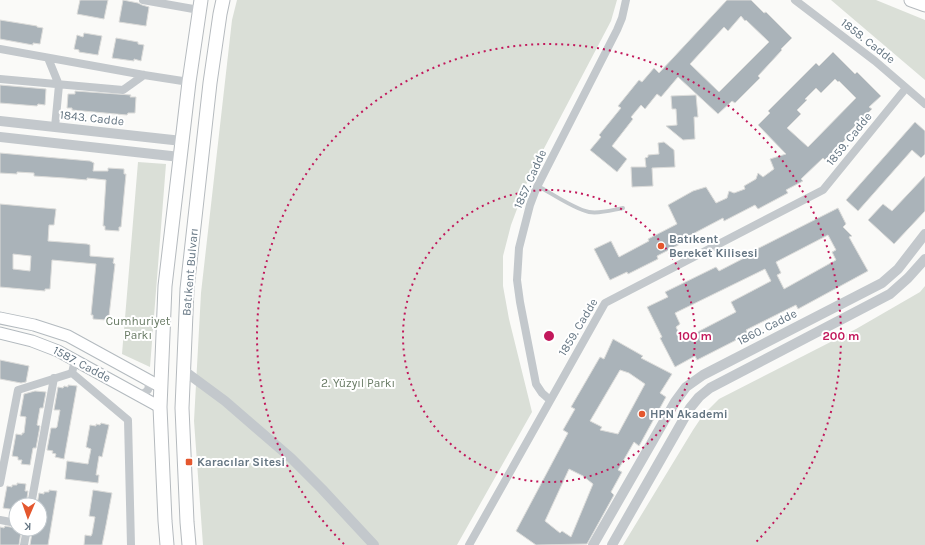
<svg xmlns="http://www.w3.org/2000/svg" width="925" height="545" font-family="Karla,sans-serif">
  <rect width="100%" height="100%" fill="#fafaf8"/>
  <path fill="#dadfd7" d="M237,0H617L611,21L529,177L511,225L503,256V286L509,319L532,412L457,545H203L194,421L201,293L232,20Z
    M831,0H876L925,20V80Z
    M138,162L166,164L150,367L122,354Z
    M925,286V545H623L693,430L703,415L719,399L856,329L920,292Z"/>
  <path fill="#aab3b9" stroke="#dcdcda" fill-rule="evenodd" d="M80,0H108L104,19L77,14Z
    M123,0L138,3L142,5L149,7L146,26L119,22Z
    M727,0H751L764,13L766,12L792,38L781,49L782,50L758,76L760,78L735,103L732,101L718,114L678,77L661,97L657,94L645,109L641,105L631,117L633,119L612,146L627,159L617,172L590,150L601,137L599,135L621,108L618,106L639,80L642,82L654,68L659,73ZM741,16L745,21L746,20L769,42L719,92L690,64L724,27L728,31Z
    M0,20L37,26V27L43,28L40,44L33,43V45L0,39Z
    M84,33L102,36L98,55L79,52V50L74,49L77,35L83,37Z
    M116,38L138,42V44L144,45L141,61L134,59V61L112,58Z
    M833,52L855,74L857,72L881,96L869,107L872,109L847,134L849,136L825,160L823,158L801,179L803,181L786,190L788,193L758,209L755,205L724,221L723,218L685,238L686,241L657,256L658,259L628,274L627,272L610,280L594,249L611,241L619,257L649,241L648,239L677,224L668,205L693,191L706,187L716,203L727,198L729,191L734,193L745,189L744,186L756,179L758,173L763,177L774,169L770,159L786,154L758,125L770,113L768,111L816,63L819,66ZM835,79L838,82L839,81L856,98L808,147L787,128L801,114L797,110L807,100L805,99L816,88L821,93Z
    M0,85L46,89L45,105L38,104L37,106L0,103Z
    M75,91L131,95L130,97H136L135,113H128L127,115L72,110V108H67L68,94H75Z
    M696,95L698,117H694L695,139L683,140L666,126L677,125L676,109H672L671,96Z
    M915,122L925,131V154L921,158L912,150L858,211L846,200Z
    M664,142L674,150L675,167L652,168L653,186L632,187L631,167H646L645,158L648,157V155L659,154L658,143Z
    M0,153L90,161L94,163L93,171H108V168L124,169V174H126L121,227H119V231L105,230V226H103L106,180L87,178V180L65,178L34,176V173L17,172V174L0,173Z
    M925,176V211L894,244L868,220L883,204L892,211Z
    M0,204L56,209L54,225H49L48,241L87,244L90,245V256L114,258L113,263L115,264L109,316H107L106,320L93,319V315H91L96,264L52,260L50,289H45V291L0,287ZM13,254L31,256L30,271L13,269Z
    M838,208L846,224L843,227L852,236L849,237L868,271L798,309L796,305L746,330L748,334L697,360L695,356L675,367L660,338L662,337L647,307L668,297L665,292L716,267L719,271L748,256L747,254ZM828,235L836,250L832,252L836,260L784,289L777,275L781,273L776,262ZM765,269L771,281L731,302L736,312L682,340L676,327L680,324L675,313Z
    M613,339L643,356L641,358L672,374L660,393L666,397L639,446L634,442L618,470L622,472L611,492L614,495L587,544L536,545L516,531L568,433L563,430L575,409L571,407L600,357L604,359ZM620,370L629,373L645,384L618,434L600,430L602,427L590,421ZM569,469L583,476L593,484L571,537L562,531L560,533L545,521Z
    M0,360L29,366L26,382L21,383L0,379Z
    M68,385L77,386L64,459L55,457L56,454L52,453L53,451L47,450L51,428H56L57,427L60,410H54L58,387L63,388L64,386L68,387Z
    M35,391L46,392L43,408H40L37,425L40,426L36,448H33L30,465L21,464L22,460H18V457L12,456L16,434L22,435V433H24L26,417L20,416L24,394Z
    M101,423L109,425L102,457L99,456L96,475H99L98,483L65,479L67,461L88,464L91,449L86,447L90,425L96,426V424L100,425Z
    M17,483L26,484L25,491H28L26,505H16V510L3,508L7,486L12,487V485H17Z
    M49,490L57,491L48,545H30L32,533L36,534L38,529H40V505H37L39,493L44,494V492H49Z
    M93,490L112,493L106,525L102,545H84L85,535L91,536L92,534L95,517L89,516Z
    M5,526L16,528L18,529L17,531L21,532L19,545H0V527L4,528Z"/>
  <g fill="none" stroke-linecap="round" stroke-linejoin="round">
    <g stroke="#b3babf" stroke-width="13">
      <path id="secondary" d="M0,318L34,325L68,336L161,387
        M0,333L32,341L58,351L160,407"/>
    </g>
    <g stroke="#b5babe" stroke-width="15">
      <path id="primary" d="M911,0L925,5
        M167,545L165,521L160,407L165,286L189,82L201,0
        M189,545L187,522L182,408L187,289L210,83L220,14L223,0"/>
    </g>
    <path stroke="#c3c8cc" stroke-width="4" d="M538,186C551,193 574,209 589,212C600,214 612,210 623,208"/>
    <path stroke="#c3c8cc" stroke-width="8" d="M143,0L199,10
      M795,0L875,61L925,104
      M0,49L144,75L189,82
      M48,58L59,85L55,127
      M0,79L123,90L144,75
      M75,360L72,373L128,420L131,545
      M136,393L143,394L148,390L149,385L145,378
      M550,400L542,393L536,384L520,302L517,280L519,248L530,205L536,189L617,30L622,18L626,0
      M0,483L18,390L72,373
      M31,505L54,378
      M0,520L16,523
      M24,545L27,529
      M469,545L605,303L823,190L906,88"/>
    <path stroke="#c3c8cc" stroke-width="10" d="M0,121L182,141
      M0,137L180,157
      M183,370L225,401L291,458L322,489L374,545
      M593,545L675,402L686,387L703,375L882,283L898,269L925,234
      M612,545L690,408L699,397L710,388L890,294L908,278L925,259"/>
    <use href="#secondary" stroke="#fff" stroke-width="11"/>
    <use href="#primary" stroke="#fff" stroke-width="13"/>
  </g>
  <g fill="none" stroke="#c2185b" stroke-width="2" stroke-dasharray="2 4">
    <circle cx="549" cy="336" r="146"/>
    <path d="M344 544A292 292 0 1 1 754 544"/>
  </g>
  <g fill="#e4572e" stroke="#fff" stroke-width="1.5">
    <circle cx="661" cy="246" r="4"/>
    <circle cx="642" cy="414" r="4"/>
    <rect x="185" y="458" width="8" height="8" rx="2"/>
  </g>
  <g text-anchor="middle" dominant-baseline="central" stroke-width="4" stroke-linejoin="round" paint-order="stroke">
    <g font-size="12" fill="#657683" stroke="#fff">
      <text transform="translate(868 41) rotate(38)">1858. Cadde</text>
      <text transform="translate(92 118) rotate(6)">1843. Cadde</text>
      <text transform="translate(849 139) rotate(-51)">1859. Cadde</text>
      <text transform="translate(530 179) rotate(-66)">1857. Cadde</text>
      <text transform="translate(190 272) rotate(-85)">Batıkent Bulvarı</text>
      <text transform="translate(578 327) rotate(-59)">1859. Cadde</text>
      <text transform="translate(767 327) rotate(-27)">1860. Cadde</text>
      <text transform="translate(82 364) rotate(28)">1587. Cadde</text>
    </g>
    <g font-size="12" font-weight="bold" fill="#657683" stroke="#fff" text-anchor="start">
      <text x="669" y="239">Batıkent<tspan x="669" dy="14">Bereket Kilisesi</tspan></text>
      <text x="650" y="414">HPN Akademi</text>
      <text x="197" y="462">Karacılar Sitesi</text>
    </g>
    <g font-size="12" fill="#687a64" stroke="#fff">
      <text x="138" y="321">Cumhuriyet<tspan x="138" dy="14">Parkı</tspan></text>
      <text x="358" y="383">2. Yüzyıl Parkı</text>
    </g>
  </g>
  <circle cx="549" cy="336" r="6" fill="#c2185b" stroke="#fff" stroke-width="2"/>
  <g font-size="12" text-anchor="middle" font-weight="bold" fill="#c2185b" stroke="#fff" stroke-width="4" stroke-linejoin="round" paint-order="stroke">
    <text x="695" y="340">100 m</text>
    <text x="841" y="340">200 m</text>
  </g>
  <g transform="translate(28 517) rotate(182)"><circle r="19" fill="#ffffff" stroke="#c1c8cd"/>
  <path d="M0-3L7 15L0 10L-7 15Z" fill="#e4572e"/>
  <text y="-6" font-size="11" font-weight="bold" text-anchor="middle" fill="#657683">K</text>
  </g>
</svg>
